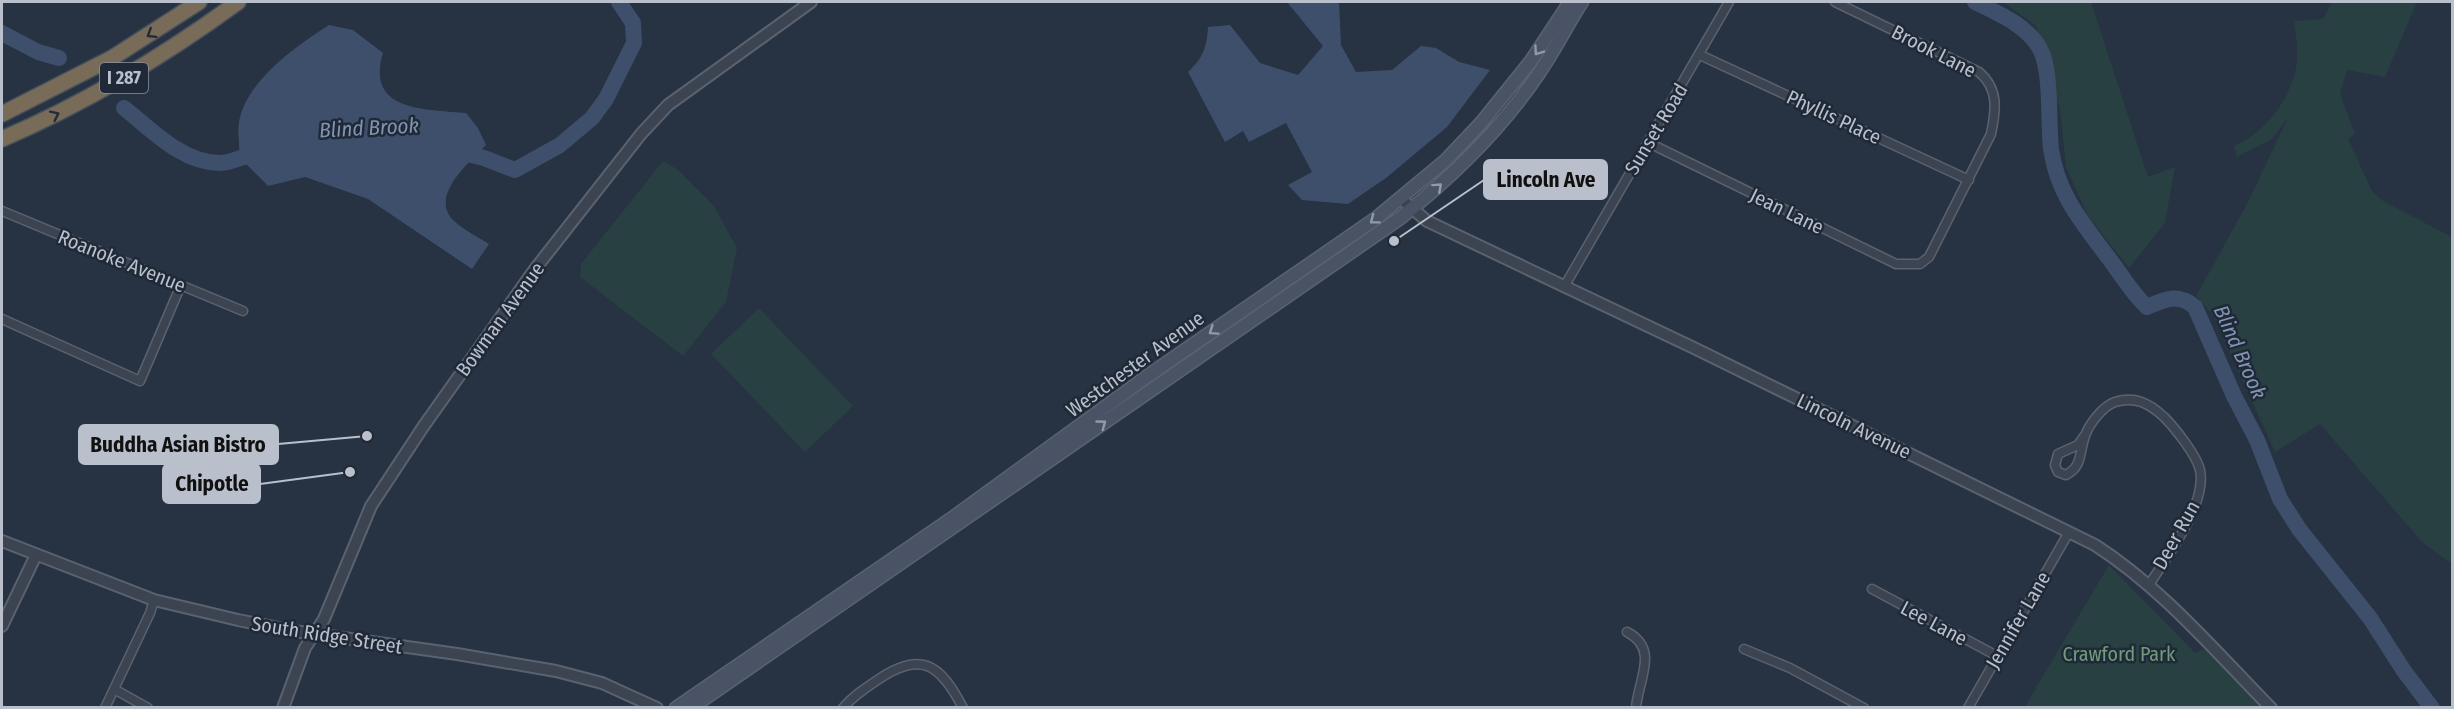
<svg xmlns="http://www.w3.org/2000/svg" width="2454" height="709" font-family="'Fira Sans Condensed',sans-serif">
  <rect width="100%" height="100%" fill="#273242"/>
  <path fill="#294043" d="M2003,2H2091L2148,177L2175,167L2165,223L2129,268L2088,216L2066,167L2060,109L2036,26Z
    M2332,2H2417L2385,77L2347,70L2340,93L2355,134L2348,139L2372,191L2383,201L2452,237V564L2423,543L2320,424L2275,452L2213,315L2196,296L2246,206L2288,118L2271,140L2237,157L2234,146C2266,131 2288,103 2296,68C2299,54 2296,35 2294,21L2323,19Z
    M663,161L677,169L714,206L737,248L726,302L683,356L580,277L581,264Z
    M759,308L853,406L805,452L711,354Z
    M2109,565L2195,653L2202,650L2210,651L2263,708H2024Z"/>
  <path fill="#3e4f6b" d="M1287,2H1339L1341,45L1356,72L1392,70L1421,46L1436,48L1459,62L1490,70L1447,127L1386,178L1348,204L1302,200L1288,185L1312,172L1286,123L1249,142L1243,131L1225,142L1188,72C1203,58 1207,47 1208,27L1230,25L1260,63L1298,75L1323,46Z
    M329,25L353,30L383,53C365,112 426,109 466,113L478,128L486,145C470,162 428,196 454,221C464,230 478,237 489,244L472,269L368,199L305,177L268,186C260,177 249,168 242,159C239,154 239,146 239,140C231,91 293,48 329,25Z"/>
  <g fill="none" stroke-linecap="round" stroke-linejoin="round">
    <path stroke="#3e4f6b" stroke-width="16" d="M1975,2C1998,13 2028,26 2040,49C2052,71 2048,123 2051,149C2058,199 2088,229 2116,268C2126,282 2134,295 2147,307C2164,300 2178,292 2195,307L2234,396L2257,440L2280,499L2299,529L2370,618L2404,671L2432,708
      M2,33L38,52L59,58
      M124,108C152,130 182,163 220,163C234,163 246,153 261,154
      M454,151L484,158L515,170L560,145L592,118L606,99L634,43L633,23L619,2"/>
    <g stroke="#5a626f" stroke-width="11">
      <path id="minor" d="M1700,55L1969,180
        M1647,142L1896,264H1920L1929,257L1991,134C1996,110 1999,89 1979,72L1835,2
        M2,211L243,311
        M1564,287L1729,2
        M2,319L140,381L181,285
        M2085,435L2078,445L2058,454L2055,465L2058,472L2066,475C2083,466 2079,452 2085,436C2089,424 2103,406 2115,402C2135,396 2149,403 2164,417C2175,428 2197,456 2200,470C2207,505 2167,556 2149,585
        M1872,589L1997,656
        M1627,632C1660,649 1638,680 1636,708
        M1744,649L1790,668L1864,708
        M114,689L148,708
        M105,708L150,613L154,600
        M843,708C852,697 864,689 876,681C920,650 940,663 963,708
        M1968,708L2069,532"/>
    </g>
    <g stroke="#5a626f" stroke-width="14">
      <path id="tertiary" d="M1400,198L1427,221L1694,348L2095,545C2162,588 2215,651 2271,708
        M2,541L154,600L238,620L294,631L457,654L556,671L602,683L657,708
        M2,626L36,555
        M283,708L305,648L324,619L371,506L423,427L535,269L641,134L668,105L811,2"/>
    </g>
    <g stroke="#5a626f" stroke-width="15">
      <path id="secondary" d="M676,708L951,519L1149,375L1375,219L1446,160L1481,123L1531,61L1570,2
        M691,708L1399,219C1452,177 1501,130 1539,73C1555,50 1567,25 1582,2"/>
    </g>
    <g stroke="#464f5c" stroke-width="18">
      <path id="motorway" d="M2,114L112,58L199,2
        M2,139C86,103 164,56 238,2"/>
    </g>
    <use href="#minor" stroke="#3c4452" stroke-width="8"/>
    <use href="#tertiary" stroke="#3c4452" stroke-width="10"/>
    <use href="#secondary" stroke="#4a5365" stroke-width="12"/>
    <use href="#motorway" stroke="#786c59" stroke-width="15"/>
  </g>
  <defs><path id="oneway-chevron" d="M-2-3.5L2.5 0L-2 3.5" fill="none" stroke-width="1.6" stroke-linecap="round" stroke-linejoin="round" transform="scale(1.5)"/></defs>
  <g stroke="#242c39">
    <use href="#oneway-chevron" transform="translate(151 34) rotate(148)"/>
    <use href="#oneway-chevron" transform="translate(55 115) rotate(-26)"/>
  </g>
  <g stroke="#929aa8">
    <use href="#oneway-chevron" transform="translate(1538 51) rotate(125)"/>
    <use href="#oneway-chevron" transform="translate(1438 187) rotate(-42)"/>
    <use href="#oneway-chevron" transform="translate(1374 220) rotate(143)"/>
    <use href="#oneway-chevron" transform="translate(1213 331) rotate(145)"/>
    <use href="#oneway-chevron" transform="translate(1102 424) rotate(-36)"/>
  </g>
  <g text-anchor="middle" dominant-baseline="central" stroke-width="5" stroke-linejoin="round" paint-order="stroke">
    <rect fill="#202937" stroke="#8b939f" stroke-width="1.5" x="100" y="63" width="48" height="30" rx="4.5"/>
    <g font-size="18" font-weight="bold" fill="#b9c0cc">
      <text x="124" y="78">I 287</text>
    </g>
    <g font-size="20" fill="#b9c0cc" stroke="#202937">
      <text transform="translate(1934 51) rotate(27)">Brook Lane</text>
      <text transform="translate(1834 117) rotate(25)">Phyllis Place</text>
      <text transform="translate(1656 129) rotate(-59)">Sunset Road</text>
      <text transform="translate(1787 211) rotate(26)">Jean Lane</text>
      <text transform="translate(122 261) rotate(22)">Roanoke Avenue</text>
      <text transform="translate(500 319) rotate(-54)">Bowman Avenue</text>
      <text transform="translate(1135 364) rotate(-36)">Westchester Avenue</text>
      <text transform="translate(1854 426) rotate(26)">Lincoln Avenue</text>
      <text transform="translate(2176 535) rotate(-61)">Deer Run</text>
      <text transform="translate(2018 620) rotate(-60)">Jennifer Lane</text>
      <text transform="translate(1934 623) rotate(28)">Lee Lane</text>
      <text transform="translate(327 635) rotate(9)">South Ridge Street</text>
    </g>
    <g font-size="20" fill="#709c7b" stroke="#202937">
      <text x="2119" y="654">Crawford Park</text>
    </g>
    <g font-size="21" font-style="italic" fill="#8195b2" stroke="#202937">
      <text transform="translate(369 128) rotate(-3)">Blind Brook</text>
      <text transform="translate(2240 352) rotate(66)">Blind Brook</text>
    </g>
  </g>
  <path fill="none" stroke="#b9c0cc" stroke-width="2" d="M1394 241L1484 180M367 436L278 444M350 472L260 484"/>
  <g fill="#b9c0cc" stroke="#202937" stroke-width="2">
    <circle cx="1394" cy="241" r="6"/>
    <circle cx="367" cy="436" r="6"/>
    <circle cx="350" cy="472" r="6"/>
  </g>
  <g fill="#b9c0cc" stroke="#b9c0cc" stroke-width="2">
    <rect x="1484" y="160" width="123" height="39" rx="6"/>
    <rect x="79" y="425" width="199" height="39" rx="6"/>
    <rect x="163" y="464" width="97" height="39" rx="6"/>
  </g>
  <g font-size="21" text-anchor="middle" font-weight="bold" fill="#111">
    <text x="1546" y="187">Lincoln Ave</text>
    <text x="178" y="452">Buddha Asian Bistro</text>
    <text x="212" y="491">Chipotle</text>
  </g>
  <rect width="2454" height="709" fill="none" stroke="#b9c0cc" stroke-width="6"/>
</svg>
